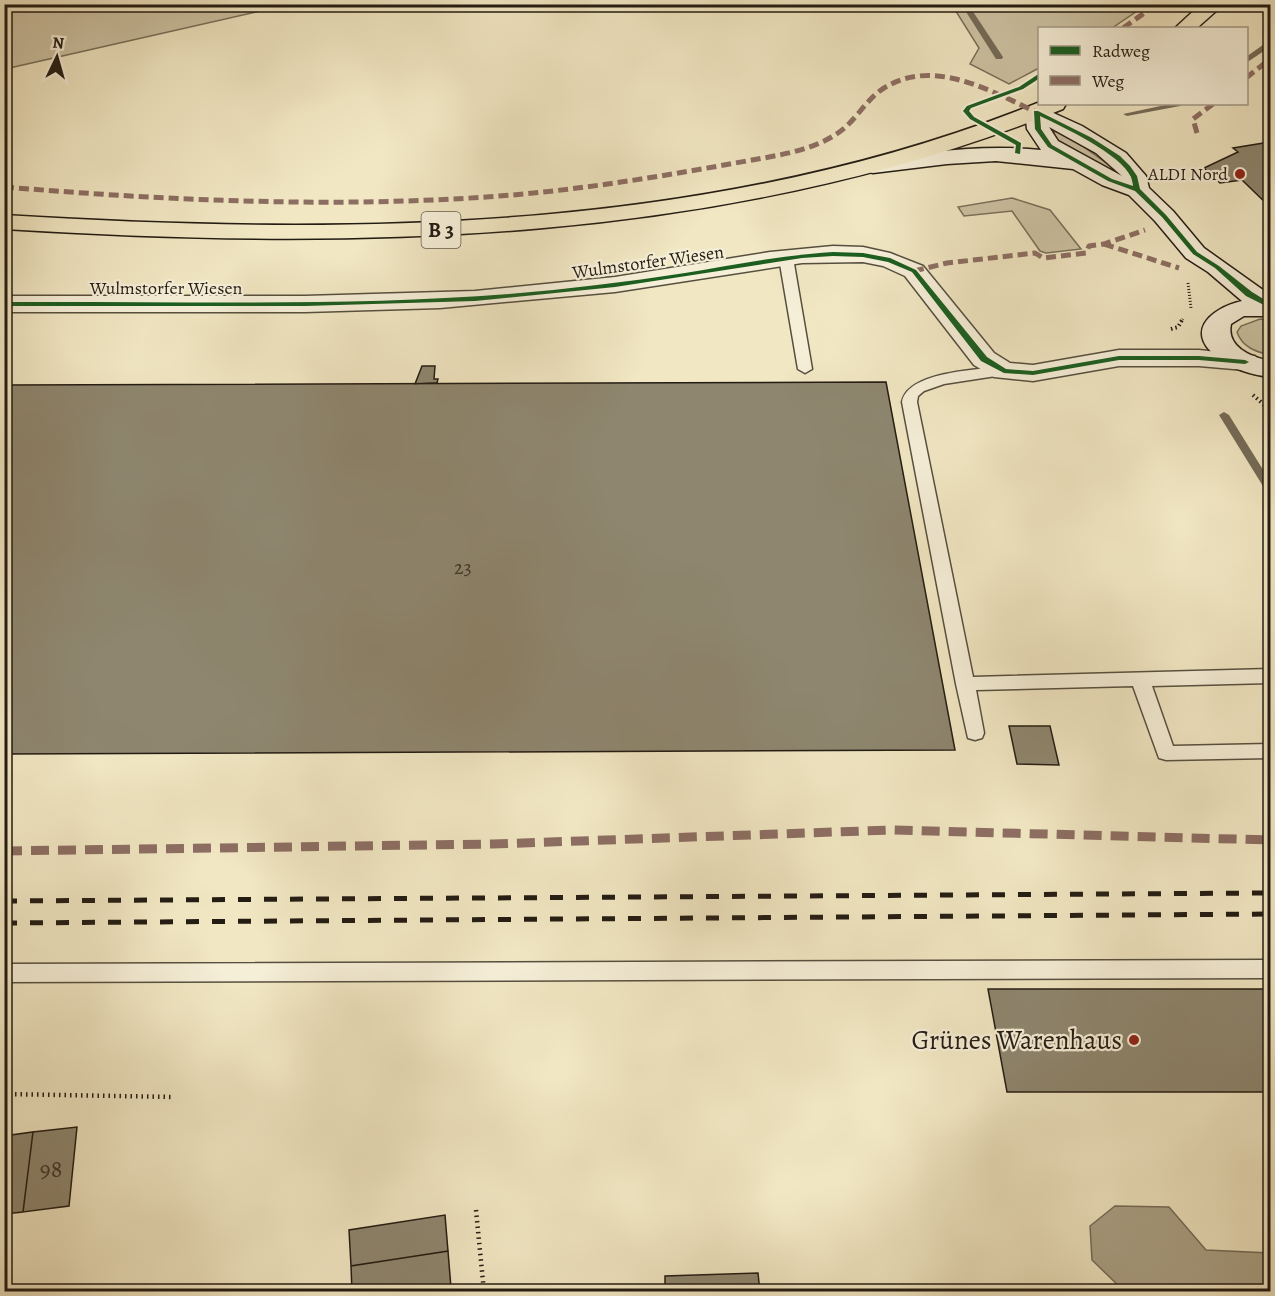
<svg xmlns="http://www.w3.org/2000/svg" width="1275" height="1296" font-family="Alegreya,serif">
  <rect width="100%" height="100%" fill="#f1e7c3"/>
  <filter id="stains"><feTurbulence type="fractalNoise" baseFrequency=".00333" numOctaves="4"/><feColorMatrix values="0 0 0 0 .2 0 0 0 0 .09 0 0 0 0 .02 0 0 0 .5 -.17"/></filter>
  <radialGradient id="worn" r=".72"><stop offset=".6" stop-color="#630" stop-opacity="0"/><stop offset="1" stop-color="#630" stop-opacity=".3"/></radialGradient>
  <path fill="#cec4a5" stroke="#78705c" stroke-width="1.5" d="M5,4H287V5L5,69Z
    M952,5H1146L1112,28H1040L1039,68L1009,84L970,64L979,48Z
    M1057,131L1074,140L1116,170L1111,171L1059,142L1052,133Z
    M1012,198L1050,210L1081,249L1046,253L1040,251L1012,211L964,216L958,207Z
    M1260,319L1270,320V355C1256,352 1242,347 1237,332L1241,326Z"/>
  <path fill="#aba287" stroke="#756c59" stroke-width="1.5" d="M1115,1206L1169,1207L1206,1250L1270,1253V1291H1124L1092,1260L1090,1226Z"/>
  <g fill="none" stroke-linecap="round" stroke-linejoin="round">
    <path fill="#756c59" fill-rule="evenodd" d="M961,4H968L1003,57L1002,59H996Z
      M1267,42H1270V47L1246,63V57Z
      M1170,104H1184L1180,106L1127,116L1123,114Z
      M1224,412L1229,415L1270,481V492L1266,491L1219,415Z"/>
  </g>
  <path fill="#8e866f" stroke="#231c13" stroke-width="1.5" d="M1270,142V207L1242,180L1220,183L1204,168L1238,152L1233,148Z
    M422,366H435L434,379H438L437,383L415,384Z
    M886,382L955,750L4,754V385Z
    M1009,726H1050L1059,765L1017,764Z
    M988,989H1270V1092H1007Z
    M77,1127L69,1206L23,1212L33,1132Z
    M33,1132L23,1212L4,1214V1136Z
    M445,1215L448,1251L351,1266L349,1230Z
    M448,1251L451,1288L429,1292H352L351,1266Z
    M758,1273L760,1292H665V1276Z"/>
  <g fill="none" stroke-linecap="round" stroke-linejoin="round">
    <g stroke="#564f3f" stroke-width="3">
      <path id="lane" d="M786,254L793,258L812,369L805,373L798,369L779,258Z
        M1004,366L1009,368L1012,371L1009,374L944,384L924,391L918,396L917,402L973,677L1270,669V683L1152,686L1173,746L1270,744V758L1166,760L1159,758L1133,686L976,690L984,733L982,738L975,740L968,738L956,684L902,402C908,371 979,370 1004,366Z
        M1270,960V978L4,982V964Z"/>
    </g>
    <g stroke="#564f3f" stroke-width="3">
      <path id="street" d="M833,246L863,247L890,253L923,266L994,353L1010,363L1033,365L1119,350H1199L1255,356L1259,362L1255,368L1245,370L1199,366H1119L1033,381L994,377L974,365L905,276L883,266L863,262L802,263L615,292L440,308L305,312H4V296H305L475,291L615,277L770,252Z"/>
    </g>
    <g stroke="#231c13" stroke-width="3">
      <path id="secondary" d="M1036,105L1082,126L1126,153L1146,176L1149,188L1173,211L1204,248L1270,295V316H1244L1231,324C1226,347 1251,357 1270,361V377C1254,375 1235,370 1221,360C1183,334 1208,309 1242,301L1208,272L1186,258L1155,221L1129,195L1102,185L1073,169L996,161L947,164L873,173L865,171L861,166L865,161L873,159C929,152 984,144 1041,150L1027,129L1025,112L1028,107ZM1049,127L1096,153L1122,176L1058,141Z"/>
    </g>
    <g stroke="#231c13" stroke-width="3">
      <path id="primary" d="M1201,4H1224L1197,28H1175Z
        M1040,102L1066,104L1063,109C728,245 360,251 4,229V215C351,236 713,234 1040,102Z"/>
    </g>
    <path stroke="#231c13" stroke-width="3" stroke-dasharray="1 2" stroke-linecap="butt" d="M1188,283L1191,308
      M1181,322L1183,319"/>
    <path stroke="#231c13" stroke-width="4" stroke-dasharray="1.5 3" stroke-linecap="butt" d="M1171,329L1178,327L1182,320
      M1253,395L1270,410"/>
    <path stroke="#231c13" stroke-width="4.5" stroke-dasharray="1.5 4" stroke-linecap="butt" d="M4,1094L174,1097
      M476,1210L484,1292"/>
    <use href="#lane" fill="#f6efd8" fill-rule="evenodd"/>
    <use href="#street" fill="#f6efd8" fill-rule="evenodd"/>
    <use href="#secondary" fill="#f6efd8" fill-rule="evenodd"/>
    <use href="#primary" fill="#f1e7c3" fill-rule="evenodd"/>
    <path stroke="#231c13" stroke-width="5" stroke-dasharray="13 13" stroke-linecap="butt" d="M4,901L1270,893
      M4,923L1270,914"/>
    <path stroke="#8d6e63" stroke-width="5" stroke-dasharray="10 5" stroke-linecap="butt" d="M1123,28L1157,4
      M1246,78L1270,59
      M1197,133L1193,119L1213,104
      M4,187C164,200 326,208 486,197C576,191 664,176 752,160C781,155 813,150 838,133C856,121 866,99 884,88C933,57 991,91 1036,112
      M1104,244L1179,268
      M914,271L947,263L1035,253L1043,258L1086,253L1089,246L1104,244L1145,230"/>
    <path stroke="#8d6e63" stroke-width="9" stroke-dasharray="18 9" stroke-linecap="butt" d="M4,851L493,844L892,830L1270,840"/>
    <g stroke="#f6efd8" stroke-width="4">
      <path id="cycleway" d="M1040,73V78L1023,89L971,108L969,111L974,117L1021,143L1020,154L1015,153L1016,145L970,119L963,111L967,106L1019,87Z
        M1034,111H1038L1092,138L1120,156L1130,166L1137,176L1140,189L1166,215L1197,252L1219,266L1252,292L1270,303V308L1246,296L1215,268L1193,254L1162,217L1135,191L1108,181L1048,147L1035,129ZM1040,116C1063,127 1121,154 1131,177C1132,180 1133,184 1133,186L1112,179L1052,145L1041,129Z
        M833,252L863,253L890,258L916,270L987,357L1006,369L1033,371L1119,356H1199L1245,360L1249,362L1245,364L1199,360H1119L1033,375L1004,373L981,361L912,272L888,262L863,257L833,256L802,258L615,287L475,301L305,306H4V302C173,301 341,307 509,294C568,289 626,282 685,273C734,265 783,255 833,252Z"/>
    </g>
    <use href="#cycleway" fill="#1b5e20" fill-rule="evenodd"/>
  </g>
  <g fill="#8f2418" stroke="#f6efd8" stroke-width="2">
    <circle cx="1240" cy="174" r="6"/>
    <circle cx="1134" cy="1040" r="6"/>
  </g>
  <g text-anchor="middle" dominant-baseline="central" stroke-width="4.5" stroke-linejoin="round" paint-order="stroke">
    <g font-size="18" fill="#231c13" stroke="#f6efd8" text-anchor="end">
      <text x="1228" y="174">ALDI Nord</text>
    </g>
    <g font-size="18" fill="#231c13" stroke="#f6efd8">
      <text transform="translate(648 262) rotate(-8)">Wulmstorfer Wiesen</text>
      <text x="166" y="288">Wulmstorfer Wiesen</text>
    </g>
    <g font-size="20" fill="#3e362a">
      <text x="463" y="567">23</text>
    </g>
    <rect fill="#f6efd8" stroke="#625b4e" stroke-width="1.5" x="421.5" y="212" width="39" height="36" rx="4.5"/>
    <g font-size="21" font-weight="bold" fill="#231c13">
      <text x="441" y="230">B 3</text>
    </g>
    <g font-size="24" fill="#3e362a">
      <text x="51" y="1169">98</text>
    </g>
    <g font-size="27" fill="#231c13" stroke="#f6efd8" text-anchor="end">
      <text x="1122" y="1040">Grünes Warenhaus</text>
    </g>
  </g>
  <rect width="1275" height="1296" fill="none" stroke="#f1e7c3" stroke-width="24"/>
  <rect x="6" y="6" width="1263" height="1284" fill="none" stroke="#231c13" stroke-width="3"/>
  <rect x="12" y="12" width="1251" height="1272" fill="none" stroke="#231c13" stroke-width="1.5"/>
  <rect x="1038" y="27" width="210" height="78" fill="#f6efd8" stroke="#a29b89" stroke-width="1.5"/>
  <rect x="1050" y="46" width="30" height="9" fill="#1b5e20" stroke="#a29b89" stroke-width="1.5"/>
  <text x="1092" y="57" font-size="18" fill="#231c13">Radweg</text>
  <rect x="1050" y="76" width="30" height="9" fill="#8d6e63" stroke="#a29b89" stroke-width="1.5"/>
  <text x="1092" y="87" font-size="18" fill="#231c13">Weg</text>
  <g transform="translate(57 57) rotate(5)" stroke="#f6efd8" stroke-width="4.5" paint-order="stroke">
  <path d="M0-4.5L10 22L0 15L-10 22Z" fill="#231c13"/>
  <text y="-9" font-size="16" font-weight="bold" text-anchor="middle" fill="#231c13">N</text>
  </g>
  <rect width="100%" height="100%" filter="url(#stains)"/>
  <rect width="100%" height="100%" fill="url(#worn)"/>
</svg>
